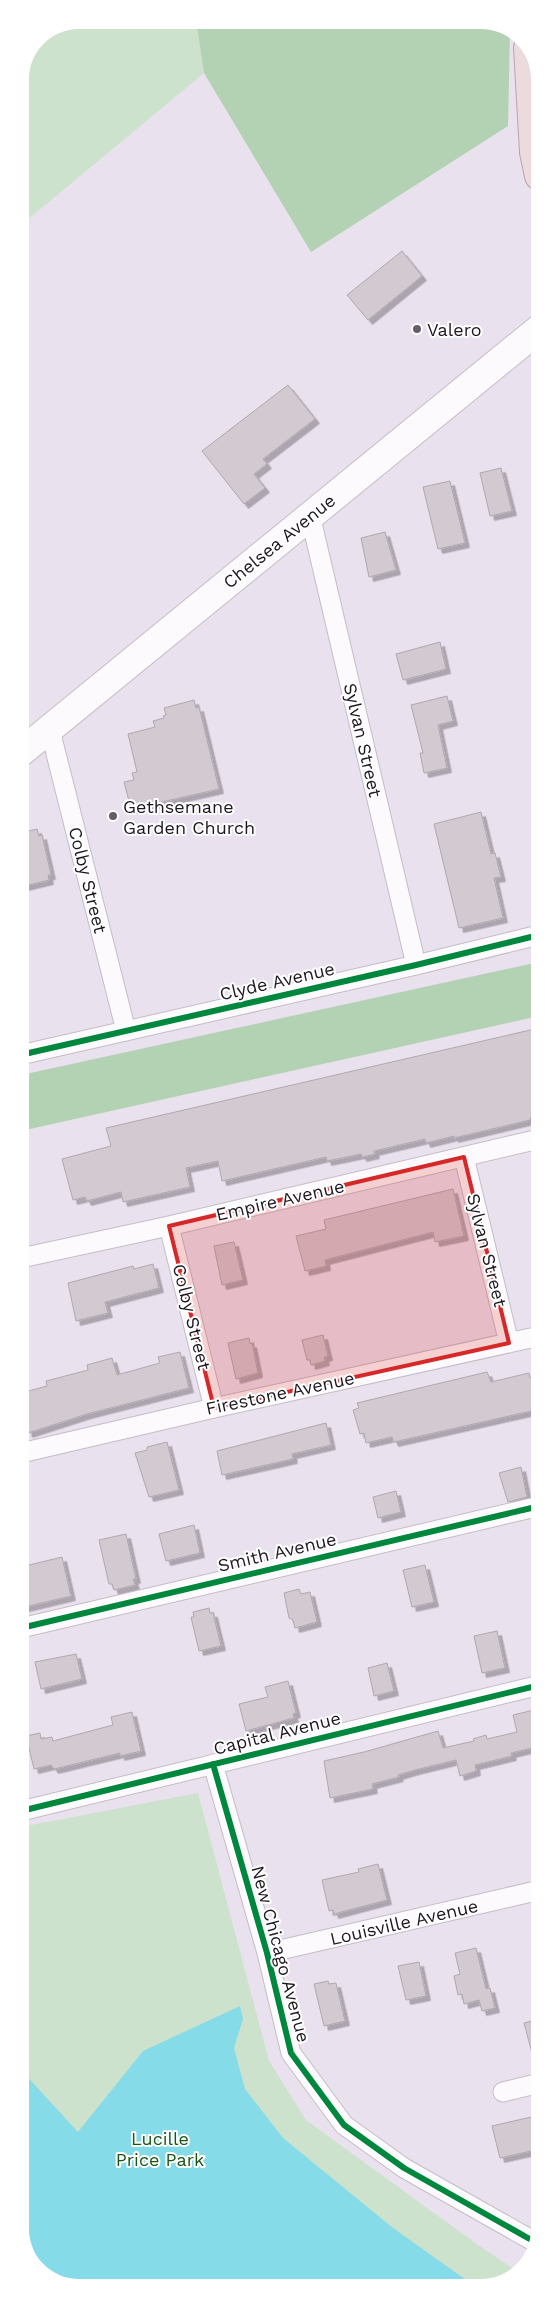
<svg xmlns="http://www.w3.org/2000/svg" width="560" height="2308" font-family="'Work Sans',sans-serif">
  <defs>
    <filter id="shadow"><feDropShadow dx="4.5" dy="4.5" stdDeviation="0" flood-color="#0004"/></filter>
  </defs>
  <rect width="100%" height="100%" fill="#eae1ee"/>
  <path fill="#cce2cc" d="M79,20H196L204,73L20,226V79L37,37Z
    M198,1793L269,2061L306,2120L478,2245L518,2272L492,2287L72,2288L37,2271L21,2240V1827Z"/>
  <path fill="#b3d2b3" d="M196,20H488L510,30L508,126L311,252L204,73Z
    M539,962V1016L21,1131V1075Z"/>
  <path fill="#85dbe8" d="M240,2006L243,2019L234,2048L245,2089L283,2138L393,2228L476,2287L72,2288L37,2271L21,2240V2070L78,2132L143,2051Z"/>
  <path fill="#d3c9d1" stroke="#b1a7af" filter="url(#shadow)" d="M402,251L422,276L368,320L347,295Z
    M288,385L315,419L263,459L267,464L254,474L265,488L244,504L202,451Z
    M501,468L512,511L490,516L480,473Z
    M450,481L465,543L438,549L423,487Z
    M385,532L396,570L369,577L361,538Z
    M440,642L446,669L403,680L396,654Z
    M447,696L453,721L438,725L447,768L424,773L420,753H423L411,705Z
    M194,700L196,708L199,707L219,789L131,809L124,782L134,780L132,773L137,772L128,734L155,727L153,721L164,718L163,716L166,715L164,708Z
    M481,812L491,854L495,853L501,877L494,878L503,918L459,928L434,824Z
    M37,829L39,836L42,835L51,875H48L49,880L20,887V833Z
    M539,1028V1115L531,1117L530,1120L454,1138V1136L426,1143L425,1139L374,1151L375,1154L362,1157L361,1154L327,1161L326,1157L222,1181L218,1161L186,1168L190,1187L123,1202L121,1192L87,1201L85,1197L73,1200L62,1159L111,1146L106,1128Z
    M453,1189L464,1236L435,1242L433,1232L325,1260L326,1266L305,1271L296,1236L326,1229L324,1220Z
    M234,1242L243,1280L222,1285L214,1246Z
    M153,1264L159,1288L105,1302L108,1313L76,1321L68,1283L133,1266L134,1269Z
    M323,1335L328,1356L324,1357L325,1361L311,1365L310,1360H307L302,1340Z
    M249,1338L250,1344L252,1343L258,1373L236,1379L228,1343Z
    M180,1352L189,1388L87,1414L28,1433L21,1404V1393L47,1386L46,1381L88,1370L87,1365L112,1358L117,1375L160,1363L158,1357Z
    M487,1372L491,1382L529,1373L530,1378L540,1376V1409L394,1442L392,1437L366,1443L364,1433L360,1434L353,1410L359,1408L357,1403Z
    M326,1423L331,1445L292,1454L293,1459L222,1475L217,1451Z
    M167,1442L179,1490L149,1497L135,1453L147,1450V1447Z
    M521,1467L527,1497L508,1502L499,1473Z
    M396,1491L401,1512L378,1518L373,1497Z
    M194,1525L200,1553L166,1561L159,1534Z
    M126,1534L136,1579H133L135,1585L114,1590L112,1584H109L99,1540Z
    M62,1557L71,1596L21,1608V1567Z
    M425,1565L434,1602L412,1607L403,1570Z
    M299,1589L301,1594L310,1592L317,1622L295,1628L293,1620L289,1618L284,1593Z
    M209,1608L210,1613H213L221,1646L199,1651L191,1617H194L193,1612Z
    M497,1631L505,1668L482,1673L474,1636Z
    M76,1654L82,1679L41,1689L35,1662Z
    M387,1663L394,1691L374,1696L368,1668Z
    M288,1681L296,1713L293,1714L294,1718L246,1731L239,1704L268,1697L265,1687Z
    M534,1710L540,1735V1746L511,1753L512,1756L475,1765L476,1771L460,1776L456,1760L415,1770L398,1775L399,1777L372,1784L373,1789L330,1798L324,1761L364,1752L438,1731L443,1748L474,1741L473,1739L486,1735L487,1739L517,1732L513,1715Z
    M132,1712L141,1751L120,1756V1753L54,1769L51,1765L34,1769L26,1736L40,1733L41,1739L52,1737L53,1741L113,1725L111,1717Z
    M378,1864L387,1900L334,1914L333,1910L329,1911L322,1880L359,1872L358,1869Z
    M476,1948L486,1989L490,1988L495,2008L482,2011L479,2000L464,2004L462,1994L458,1995L454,1976L460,1974L455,1953Z
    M419,1962L426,1996L406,2000L398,1966Z
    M328,1981L329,1984L336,1983L345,2021L324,2026L314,1984Z
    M540,2019V2064H535L524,2023Z
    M540,2115V2149L500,2158L492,2126Z"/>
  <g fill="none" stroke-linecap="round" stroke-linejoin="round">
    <g stroke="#c4bdc7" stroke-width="21">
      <path id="street" d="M310,515L416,965
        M50,730L126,1031
        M20,1055L416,965L539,935
        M464,1157L509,1343
        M169,1226L214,1408
        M21,1258L169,1226L539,1139
        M21,1453L214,1408L540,1336
        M21,1628L540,1506
        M213,1764L267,1953L291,2053L344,2125L404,2168L535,2242
        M21,1811L540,1685
        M267,1953L540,1890
        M503,2092L540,2083"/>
    </g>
    <g stroke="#c4bdc7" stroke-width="30">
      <path id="secondary" d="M20,753L539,329"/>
    </g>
    <g stroke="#b9a4aa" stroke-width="30">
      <path id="highway" d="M528,48L534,152L539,176"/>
    </g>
    <use href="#street" stroke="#fcfafc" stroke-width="19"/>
    <use href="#secondary" stroke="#fcfafc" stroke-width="28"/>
    <use href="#highway" stroke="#ebdbdc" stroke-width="28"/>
    <g stroke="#fff" stroke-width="9">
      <path id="cycleway" d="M20,1055L416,965L539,935
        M21,1628L540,1506
        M213,1764L267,1953L291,2053L344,2125L404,2168L535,2242
        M21,1811L540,1685"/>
    </g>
    <use href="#cycleway" stroke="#00873e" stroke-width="6"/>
  </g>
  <path fill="#d62828" fill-opacity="0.2" stroke="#d62828" stroke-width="4" stroke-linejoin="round" d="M464,1157L509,1343L214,1408L169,1226Z"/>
  <g fill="#655e68" stroke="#fff" stroke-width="2">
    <circle cx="417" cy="329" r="5"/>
    <circle cx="113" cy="816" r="5"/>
  </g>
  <g text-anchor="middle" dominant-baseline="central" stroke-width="4" stroke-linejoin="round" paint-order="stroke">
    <g font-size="18" fill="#1d1820" stroke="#fff" text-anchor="start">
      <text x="427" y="329">Valero</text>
      <text x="123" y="806">Gethsemane<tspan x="123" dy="21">Garden Church</tspan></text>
    </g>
    <g font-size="18" fill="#1d1820" stroke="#fff">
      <text transform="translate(279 541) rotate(-39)">Chelsea Avenue</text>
      <text transform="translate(363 740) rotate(77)">Sylvan Street</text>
      <text transform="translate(88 880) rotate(76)">Colby Street</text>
      <text transform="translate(277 981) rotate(-13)">Clyde Avenue</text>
      <text transform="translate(280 1200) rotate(-13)">Empire Avenue</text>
      <text transform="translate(487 1250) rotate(76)">Sylvan Street</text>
      <text transform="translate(192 1317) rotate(76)">Colby Street</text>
      <text transform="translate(280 1393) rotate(-12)">Firestone Avenue</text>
      <text transform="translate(277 1552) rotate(-13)">Smith Avenue</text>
      <text transform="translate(277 1733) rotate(-14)">Capital Avenue</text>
      <text transform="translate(404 1922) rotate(-13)">Louisville Avenue</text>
      <text transform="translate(281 1954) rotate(75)">New Chicago Avenue</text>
    </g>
    <g font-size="18" fill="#175618" stroke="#fff">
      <text x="160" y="2138">Lucille<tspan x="160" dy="21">Price Park</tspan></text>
    </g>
  </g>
  <path d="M0 0H560V2308H0ZM79 29H481A50 50 0 0 1 531 79V2229A50 50 0 0 1 481 2279H79A50 50 0 0 1 29 2229V79A50 50 0 0 1 79 29Z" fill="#fff" fill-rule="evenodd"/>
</svg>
